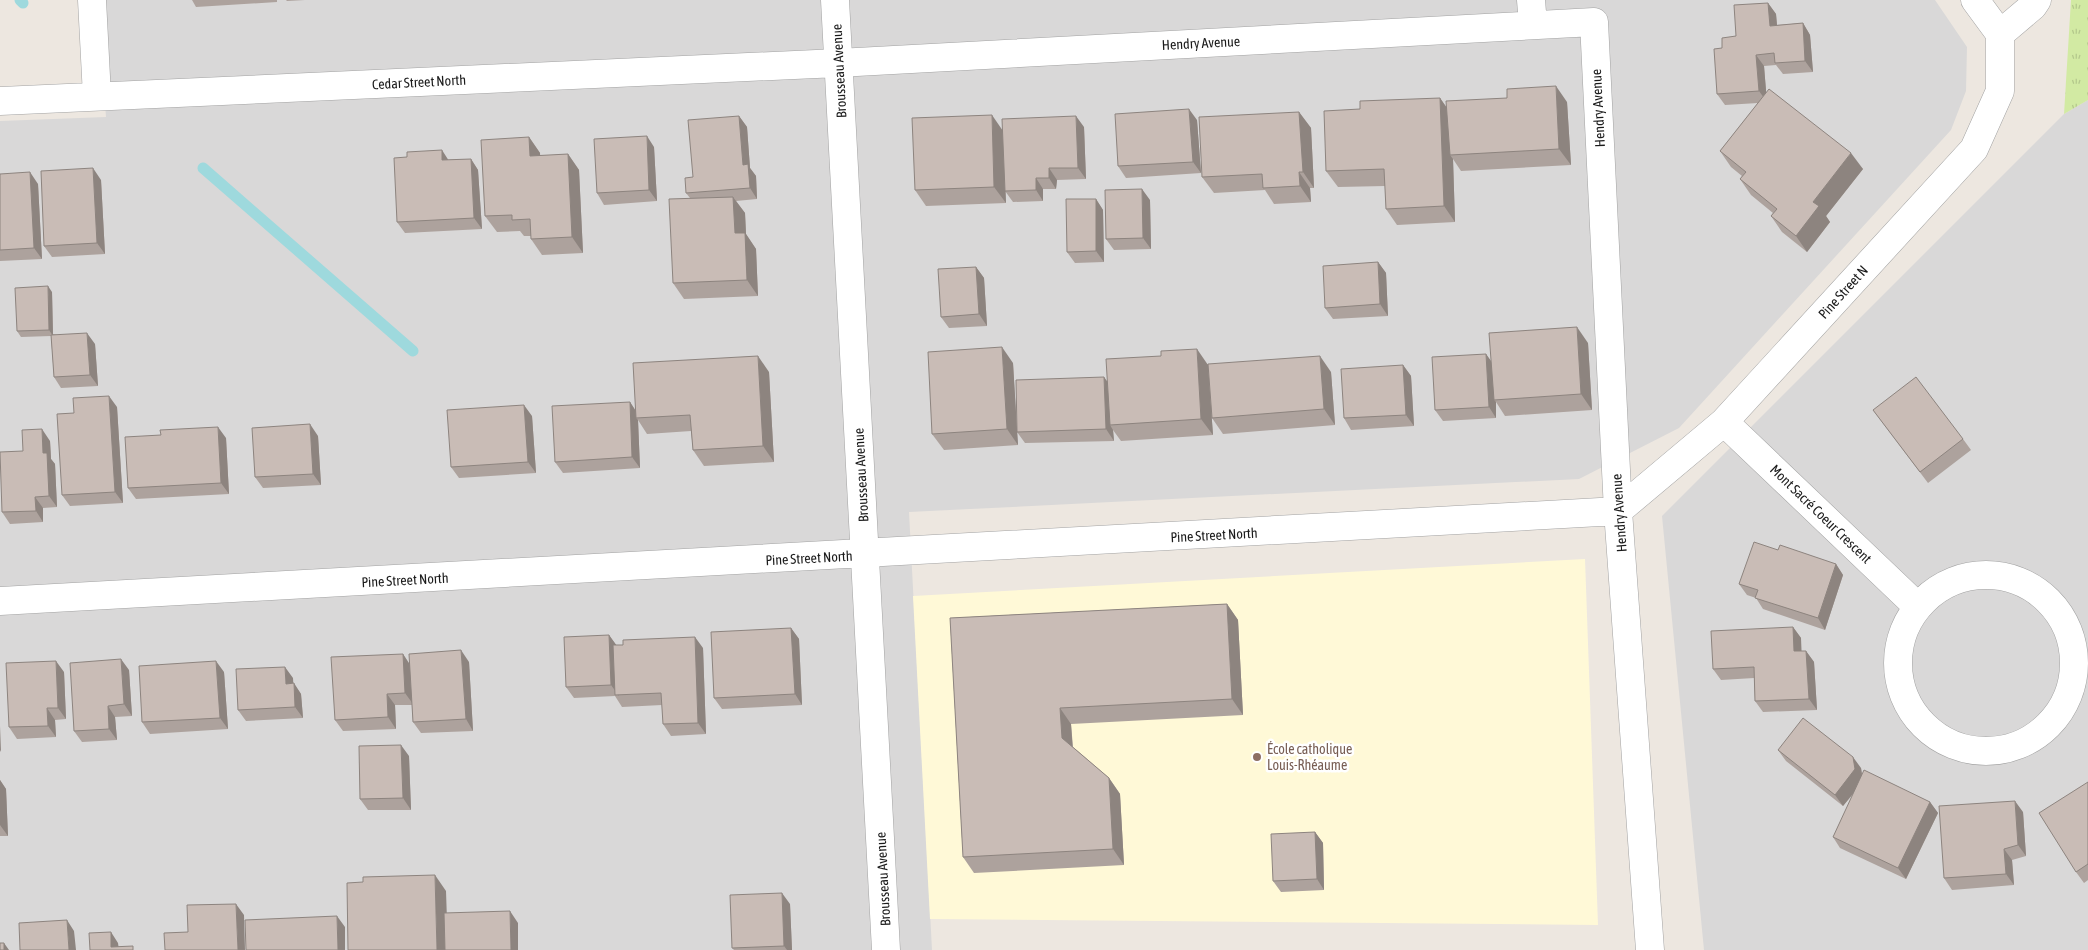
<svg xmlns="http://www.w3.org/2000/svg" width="2088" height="950" font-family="'Asap Condensed',sans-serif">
  <defs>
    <pattern id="grass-tufts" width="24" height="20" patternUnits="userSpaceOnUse" patternTransform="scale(1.25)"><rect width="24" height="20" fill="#d2eaa3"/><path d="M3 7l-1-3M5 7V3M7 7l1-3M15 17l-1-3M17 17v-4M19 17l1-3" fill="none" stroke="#b4c88c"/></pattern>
  </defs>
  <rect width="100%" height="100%" fill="#ede7e0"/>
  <path fill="#d9d8d8" d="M97,0H1935L1967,47L1966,91L1951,130L1679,428L1579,479L909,512L932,950H0V121L106,117Z
    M2088,100V950H1704L1662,516L2064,114Z"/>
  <path fill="#fff9d7" d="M1585,559L1598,925L930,919L913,596Z"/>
  <path fill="url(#grass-tufts)" d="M2071,0H2088V100L2064,114Z"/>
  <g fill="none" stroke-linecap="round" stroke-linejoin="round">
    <path stroke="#9ed9dd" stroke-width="11" d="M20,0L23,3
      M203,168L413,351"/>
    <g stroke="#a2a2a2" stroke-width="29">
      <path id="minor" d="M92,0L97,96
        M835,0L886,950
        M1531,0L1533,25
        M2000,34L2033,6L2037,0
        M0,101L838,63L1594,22L1618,511L1650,950
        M1724,422L1918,607
        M1618,511L1724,422L1974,149L2000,91V34L1975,0
        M1898 663a88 88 0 1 1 176 0a88 88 0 1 1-176 0Z
        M0,601L1618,511"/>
    </g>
    <use href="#minor" stroke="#fff" stroke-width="28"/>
  </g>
  <path fill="#ada29d" d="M192,0H277V2L196,7Z
    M286,0H305L287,1Z
    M1768,3L1776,14L1777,25L1803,23L1810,35L1813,72L1783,74L1776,65L1764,66L1766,92L1863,169L1826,216L1830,222L1807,252L1782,232L1771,216L1773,213L1751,195L1740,179L1742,176L1731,167L1720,151L1758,103L1725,105L1717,94L1736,36Z
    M1440,98L1447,108L1567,102L1571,165L1461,171L1453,159L1455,222L1397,225L1386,209L1385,186L1338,187L1326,171L1360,109Z
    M1299,112L1311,128L1314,188H1310L1311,202L1274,204L1265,190L1214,193L1202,177Z
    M739,116L747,127L750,168L756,176L757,199L736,201L745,213L746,234L756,249L758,296L684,299L673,283L690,198L686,193L693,177Z
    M1197,120L1201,173L1126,178L1118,166Z
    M1084,127L1086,179L1057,180L1056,189H1043V201L1013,202L1005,191L1004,158L1006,203L926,206L915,190L1003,131Z
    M529,137L540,153V156L568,154L579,170L583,253L542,255L531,239V236H524L520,231L497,232L485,216Z
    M654,147L657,201L604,205L597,193Z
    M471,159L478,170L482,229L405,233L397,222L448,160Z
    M0,174L38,184L42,259L0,261Z
    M101,180L105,254L52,257L44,246Z
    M1096,199L1103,210L1104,262L1075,263L1067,252Z
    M1150,200L1151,249L1114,250L1106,239Z
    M1378,262L1386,273L1388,316L1333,319L1325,308Z
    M976,267L984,278L987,326L949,328L941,317Z
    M52,292L53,334L95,344L98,386L61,388L54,377L51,336L21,337L17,331Z
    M1588,343L1592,410L1505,416L1496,402V418L1443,421L1435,410L1486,354L1491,362Z
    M1013,363L1017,431L1104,377L1107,381L1208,364L1331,372L1335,425L1223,434L1212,418L1209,383L1213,435L1121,441L1113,430L1114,441L1025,443L1017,432L1018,445L944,450L932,434Z
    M1403,365L1411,376L1414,426L1351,430L1344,418Z
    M769,372L774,462L704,466L693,450L691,431L647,434L638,420L640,468L563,473L555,462L630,402L636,411Z
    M117,407L123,503L70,506L62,495L74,413Z
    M1873,410L1963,439L1971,450L1928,483Z
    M532,416L536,473L459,478L451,467Z
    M161,435L226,438L229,494L136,499L128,488Z
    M318,436L321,485L263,488L255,477Z
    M50,441L51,459L55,464L57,507L43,508V522L10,524L2,512L23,451Z
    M1778,550L1836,564L1843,575L1825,630L1763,609L1756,598L1747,595L1739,584Z
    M1227,604L1238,620L1243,715L1071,724L1073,747L1109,778L1120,794L1124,865L974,873L963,857L950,618Z
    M1793,627L1801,638V651H1806L1814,662L1817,710L1763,712L1755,701L1754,678L1721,680L1713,669Z
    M791,628L799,639L802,705L722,709L714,698Z
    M609,635L616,645L703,648L706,734L671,736L663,724L662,705L622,707L615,696L574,698L566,687Z
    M403,654L409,663L469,662L473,731L421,733L413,722L412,705H395L396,729L343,731L335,720Z
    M129,670L132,716L115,717L117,740L82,742L74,731Z
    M64,672L66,719L55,720L56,737L17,739L9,727Z
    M224,672L228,729L150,734L142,722Z
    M293,678V683L301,694L303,718L246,721L238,710Z
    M1778,750L1861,768L1862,775L1930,802L1938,813L1906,879L1840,848L1833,837L1854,793L1843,806L1786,761Z
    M409,756L411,810H368L360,799Z
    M0,780L6,789L8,836H0Z
    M2088,782V880L2084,883L2076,872Z
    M2023,812L2026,856L2012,860L2014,885L1952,890L1944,878Z
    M1315,832L1323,843L1324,890L1281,892L1273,881Z
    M790,904L792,950H734L732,948Z"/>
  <path fill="#8d847f" d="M1768,3L1776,14L1778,37L1770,26Z
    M1803,23L1810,35L1813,72L1805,61Z
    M1756,55L1764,66L1767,102L1759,91Z
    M1556,86L1567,102L1571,165L1559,149Z
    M1440,98L1451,114L1450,155L1453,159L1455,222L1444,206Z
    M1189,109L1197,120L1201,173L1193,162Z
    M1299,112L1311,128L1314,188L1303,172Z
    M992,115L1003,131L1006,203L994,187Z
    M739,116L747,127L750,168L756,176L757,199L750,188L743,165Z
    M1076,116L1084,127L1086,179L1078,168Z
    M647,136L654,147L657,201L649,190Z
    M529,137L540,153L541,172L530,156Z
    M442,150L449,161L442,160Z
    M1851,153L1863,169L1826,216L1830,222L1807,252L1796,236L1813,202Z
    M568,154L579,170L583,253L572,237Z
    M471,159L478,170L482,229L474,218Z
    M93,168L101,180L105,254L97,243Z
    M1049,168L1057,180L1056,189L1049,178Z
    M30,172L38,184L42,259L34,248Z
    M1299,172L1310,188L1311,202L1300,186Z
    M1036,178L1043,189V201L1036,190Z
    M1142,189L1150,200L1151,249L1143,238Z
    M733,197L745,213L746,234L756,249L758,296L747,280L735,233Z
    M1096,199L1103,210L1104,262L1096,251Z
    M1378,262L1386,273L1388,316L1380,304Z
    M976,267L984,278L987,326L979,314Z
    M48,286L52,292L53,336L49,330Z
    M1577,327L1588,343L1592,410L1581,394Z
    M87,333L95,344L98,386L90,375Z
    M1002,347L1013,363L1018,445L1007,429Z
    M1197,349L1208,365L1213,435L1201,419Z
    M1486,354L1494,365V400L1496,402V418L1489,407Z
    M758,356L769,372L774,462L763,446Z
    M1320,356L1331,372L1335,425L1324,409Z
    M1403,365L1411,376L1414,426L1406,415Z
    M1104,377L1112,389L1110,425L1113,430L1114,441L1106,429Z
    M109,396L117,407L123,503L115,492Z
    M630,402L637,413L636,418L638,420L640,468L632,457Z
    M524,405L532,416L536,473L528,462Z
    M310,424L318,436L321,485L313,474Z
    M218,427L226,438L229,494L221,483Z
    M42,429L50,441L51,459L55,464L57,507L49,496L43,453Z
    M35,497L43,508V522L36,511Z
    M1836,564L1843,575L1825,630L1818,618Z
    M1227,604L1238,620L1243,715L1232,699Z
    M1793,627L1801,638L1802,662L1794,651Z
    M791,628L799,639L802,705L795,694Z
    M609,635L617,646L619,696L611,685Z
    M695,637L703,648L706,734L698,723Z
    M461,650L469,662L473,731L466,719Z
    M1806,651L1814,662L1817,710L1809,699Z
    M403,654L410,665L413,704L405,693Z
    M121,659L129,670L132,716L124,704Z
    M56,661L64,672L66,719L58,708Z
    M216,661L224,672L228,729L220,718Z
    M285,667L293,678L294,695L286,684Z
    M294,683L301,694L303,718L295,707Z
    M387,694L395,705L396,729L388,717Z
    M108,706L115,717L117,740L109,729Z
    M47,708L55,720L56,737L48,726Z
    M1060,708L1071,724L1073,754L1062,738Z
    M0,726L1,752L0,750Z
    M401,745L409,756L411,810L403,798Z
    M1853,757L1861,768L1863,781L1843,806L1835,795Z
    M1109,778L1120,794L1124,865L1113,849Z
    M0,780L6,789L8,836L0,825Z
    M2015,801L2023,812L2026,856L2018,845Z
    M1930,802L1938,813L1906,879L1898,868Z
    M1315,832L1323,843L1324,890L1317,879Z
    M2004,849L2012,860L2014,885L2006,874Z
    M435,875L446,891L448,950H437Z
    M782,893L790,904L792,950H787L784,946Z
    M236,904L244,915L245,950H238Z
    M510,911L518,923V950H511Z
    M337,916L345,927V950H338Z
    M67,920L74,931L76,950H69Z
    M111,932L118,943L119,950L111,947Z
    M4,943L9,950H4Z"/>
  <path fill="#c9bcb6" stroke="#8d847f" d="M1768,3L1770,26L1803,23L1805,61L1775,63L1774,53L1756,55L1759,91L1717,94L1714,49L1722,48V38L1736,36L1734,5Z
    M1556,86L1559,149L1450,155L1446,101L1507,98V89Z
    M1769,89L1851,153L1813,202L1819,206L1796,236L1771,216L1777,209L1740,179L1746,172L1720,151Z
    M1440,98L1444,206L1386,209L1384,169L1326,171L1324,111L1360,109V101Z
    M1189,109L1193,162L1118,166L1115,114Z
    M1299,112L1303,172H1299L1300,186L1263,188L1262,174L1202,177L1199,117Z
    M992,115L994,187L915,190L912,118Z
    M739,116L743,165L748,164L750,188L686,193L685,178L693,177L688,120Z
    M1076,116L1078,168H1049V178H1036V190L1005,191L1002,119Z
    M647,136L649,190L597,193L594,139Z
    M529,137L530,156L568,154L572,237L531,239L530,219L512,220V215L485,216L481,140Z
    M442,150V160L471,159L474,218L397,222L394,158L407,157V152Z
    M93,168L97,243L44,246L41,171Z
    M30,172L34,248L0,250V174Z
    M1142,189L1143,238L1106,239L1105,190Z
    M733,197L735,233H745L747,280L673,283L669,199Z
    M1066,199H1096V251L1067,252Z
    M1378,262L1380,304L1325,308L1323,266Z
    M976,267L979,314L941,317L938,269Z
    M48,286L49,330L17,331L15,288Z
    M1577,327L1581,394L1494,400L1489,333Z
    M87,333L90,375L54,377L51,335Z
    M1002,347L1007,429L932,434L928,352Z
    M1197,349L1201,419L1110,425L1106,359L1161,356V351Z
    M1486,354L1489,407L1435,410L1432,357Z
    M758,356L763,446L693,450L690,415L636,418L633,363Z
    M1320,356L1324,409L1212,418L1208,364Z
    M1403,365L1406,415L1344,418L1341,369Z
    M1104,377L1106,429L1017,432L1016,380Z
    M1916,377L1963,439L1920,472L1873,410Z
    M109,396L115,492L62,495L57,414L74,413L73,398Z
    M630,402L632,457L555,462L552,406Z
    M524,405L528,462L451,467L447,410Z
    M310,424L313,474L255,477L252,428Z
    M218,427L221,483L128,488L125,437L161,435L160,430Z
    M42,429L43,453H47L49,496L35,497L36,511L2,512L0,452L23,451L22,430Z
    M1754,542L1778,550L1780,545L1836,564L1818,618L1755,598L1758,590L1739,584Z
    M1227,604L1232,699L1060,708L1062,738L1109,778L1113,849L963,857L950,618Z
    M1793,627L1794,651H1806L1809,699L1755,701L1754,667L1713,669L1711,631Z
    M791,628L795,694L714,698L711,632Z
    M609,635L611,685L566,687L564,637Z
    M695,637L698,723L663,724L661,693L615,695L613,645H623V640Z
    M461,650L466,719L413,722L409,654Z
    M403,654L405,693L387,694L388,717L335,720L331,657Z
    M121,659L124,704L108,706L109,729L74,731L70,663Z
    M56,661L58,708H47L48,726L9,727L6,663Z
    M216,661L220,718L142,722L139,666Z
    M285,667L286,684L294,683L295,707L238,710L236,669Z
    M1803,718L1853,757L1855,769L1835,795L1778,750Z
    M401,745L403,798L360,799L359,746Z
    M1864,770L1930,802L1898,868L1833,837Z
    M2088,782V864L2076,872L2039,813Z
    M2015,801L2018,845L2004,849L2006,874L1944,878L1939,806Z
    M1315,832L1317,879L1273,881L1271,834Z
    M435,875L437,950H348L347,883L363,882V877Z
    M782,893L784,946L732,948L730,895Z
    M236,904L238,950H165L164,933L188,932L187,905Z
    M510,911L511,950H445L444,913Z
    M337,916L338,950H246L245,920Z
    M67,920L69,950H20L19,923Z
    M111,932V947L133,946V950H90L89,933Z
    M0,943H4V950H0Z"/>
  <circle fill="#8d6e63" stroke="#fff" stroke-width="2" cx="1257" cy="757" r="5"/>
  <g text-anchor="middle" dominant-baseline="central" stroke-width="5" stroke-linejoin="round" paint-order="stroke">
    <g font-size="14" fill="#1b1b1b" stroke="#fff">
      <text transform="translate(1201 43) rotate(-3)">Hendry Avenue</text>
      <text transform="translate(839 71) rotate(-93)">Brousseau Avenue</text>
      <text transform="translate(419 82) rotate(-3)">Cedar Street North</text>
      <text transform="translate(1598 108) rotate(-93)">Hendry Avenue</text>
      <text transform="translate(1843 292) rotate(-48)">Pine Street N</text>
      <text transform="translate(861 475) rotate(-93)">Brousseau Avenue</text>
      <text transform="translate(1619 513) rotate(-94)">Hendry Avenue</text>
      <text transform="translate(1821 514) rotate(44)">Mont Sacré Coeur Crescent</text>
      <text transform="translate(1214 535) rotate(-3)">Pine Street North</text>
      <text transform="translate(809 558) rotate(-3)">Pine Street North</text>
      <text transform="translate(405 580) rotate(-3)">Pine Street North</text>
      <text transform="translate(883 879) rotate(-93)">Brousseau Avenue</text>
    </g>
    <g font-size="14" fill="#785e54" stroke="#fff" text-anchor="start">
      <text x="1267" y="749">École catholique<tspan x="1267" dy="16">Louis-Rhéaume</tspan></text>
    </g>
  </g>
</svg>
